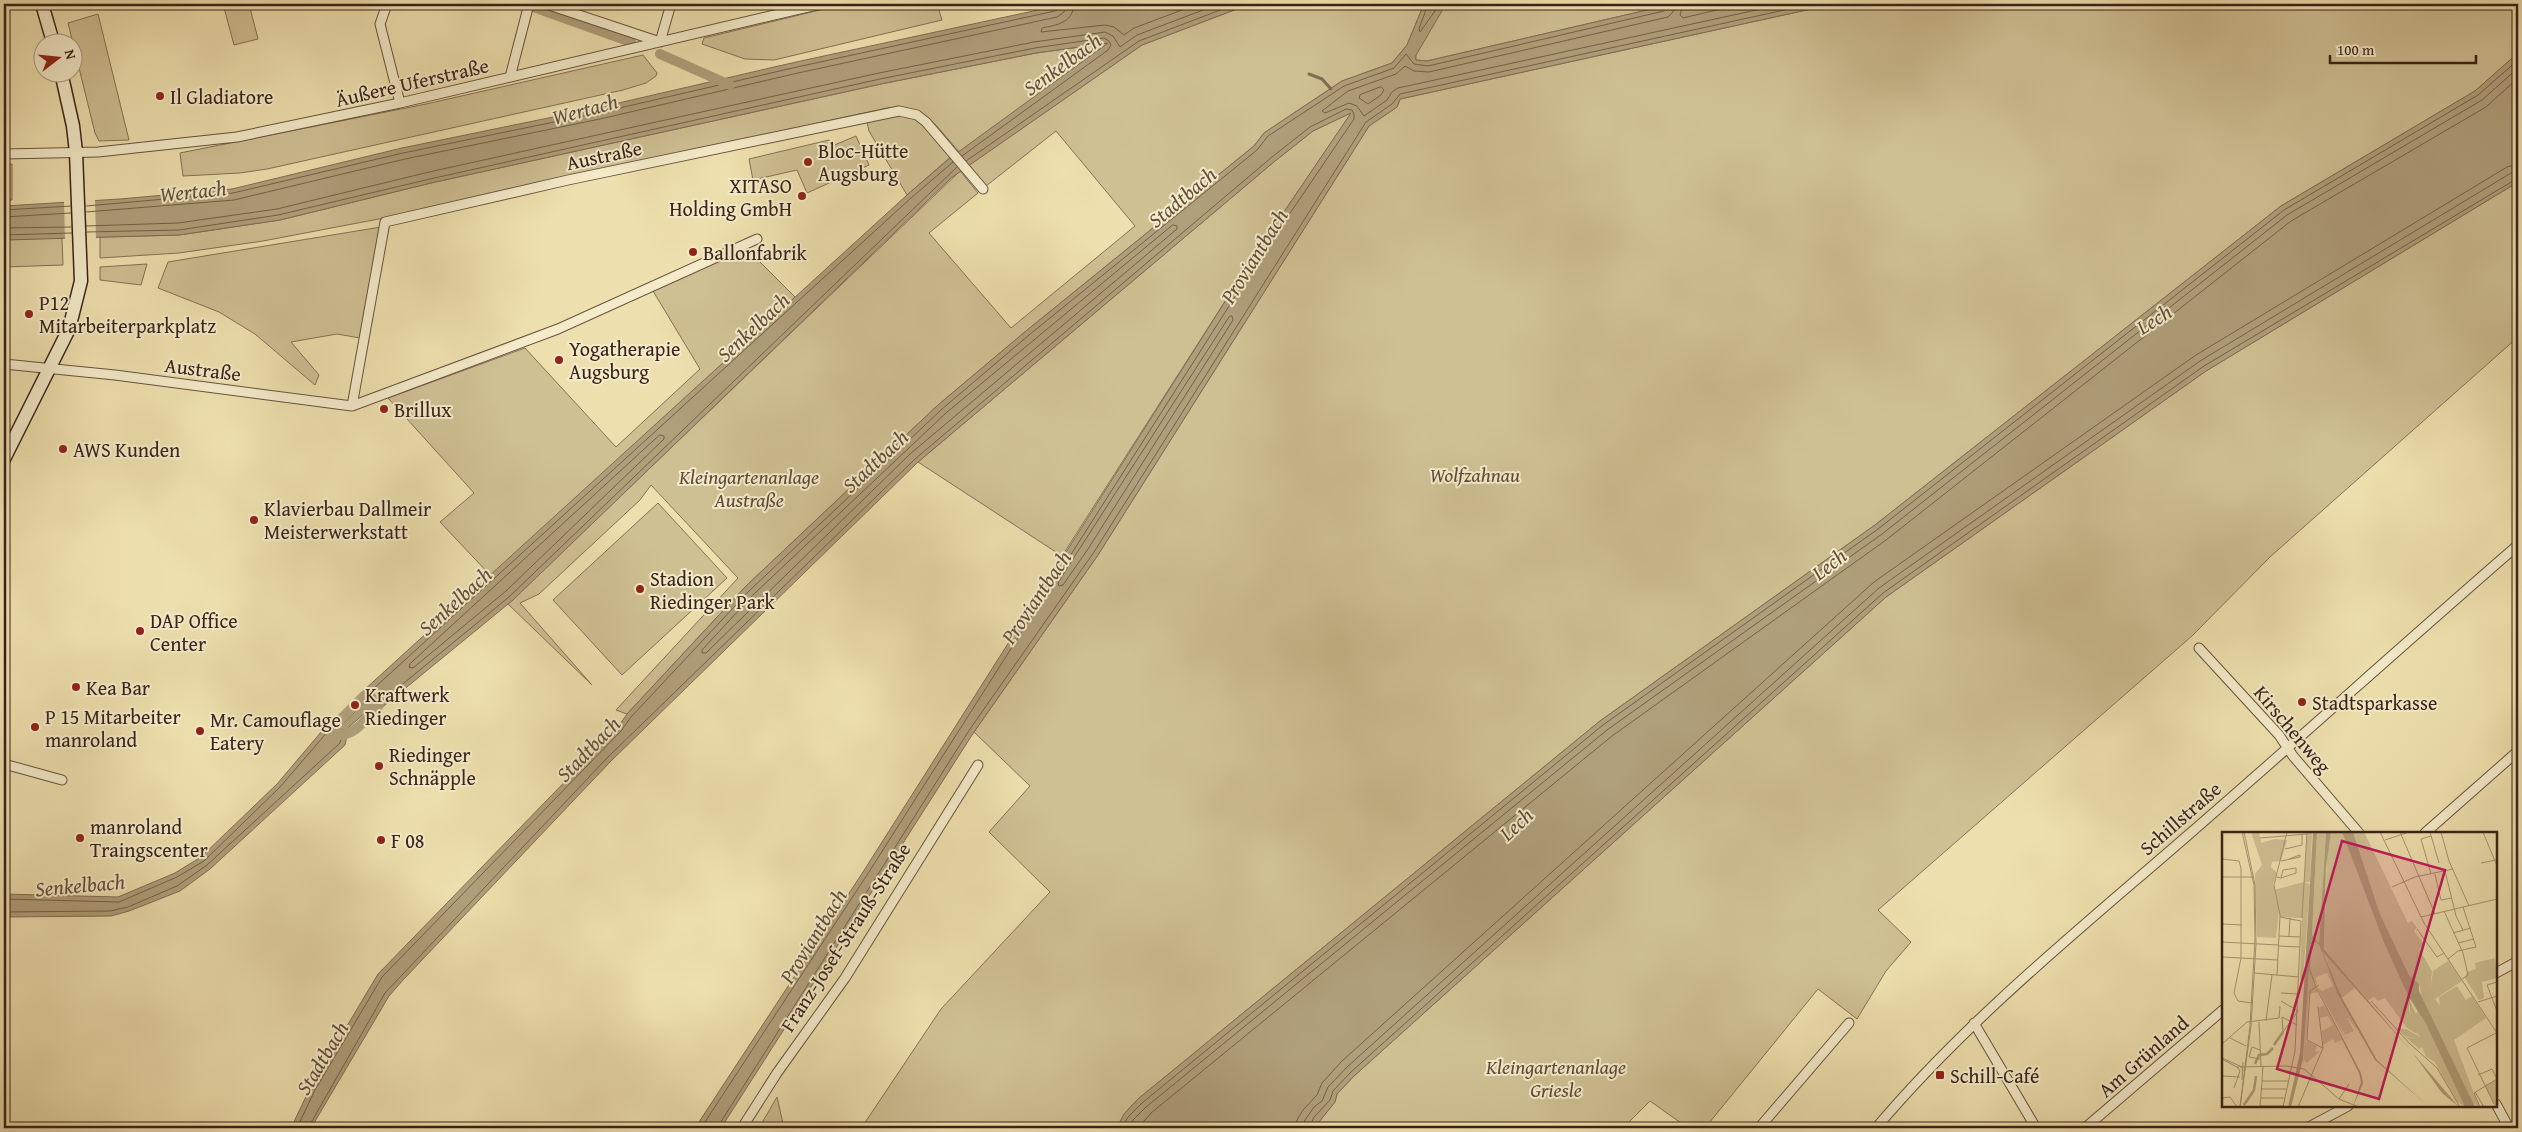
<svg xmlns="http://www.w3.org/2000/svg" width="2522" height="1132" font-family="'Gentium Book Plus',serif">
  <rect width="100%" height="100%" fill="#eee0ae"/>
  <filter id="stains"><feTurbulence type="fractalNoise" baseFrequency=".004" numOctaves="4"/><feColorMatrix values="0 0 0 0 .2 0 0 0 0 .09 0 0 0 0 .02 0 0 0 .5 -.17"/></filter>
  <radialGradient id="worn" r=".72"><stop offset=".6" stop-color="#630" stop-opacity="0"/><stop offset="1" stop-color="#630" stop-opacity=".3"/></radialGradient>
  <path fill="#cfc094" stroke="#847156" d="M223,4H249L258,39L234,45Z
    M845,4H937L942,20L774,60L745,59L702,44L704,38Z
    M1250,4H1424L1407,45L1392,63L1342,81L1264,133L1254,146L1026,331L938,405L746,586L627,714L616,710L738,578L651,485L640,500L539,594L520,603L592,685L508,604L960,171L978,193L929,233L1011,328L1135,226L1056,131L986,186L969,165L1142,45Z
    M1446,4H1673L1427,61L1416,60V51Z
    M1834,4H2518V53L2475,91L2281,206L1875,525L1600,721L1138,1099L1124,1114L1117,1128L862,1127L941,1009L1050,892L989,832L1030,786L974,732L1098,555L1369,126L1397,107L1400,99Z
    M98,14L129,140L99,141L95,133L68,23Z
    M1109,43L959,152C936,126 925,103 887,108L384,218L263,241L179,253L100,258V237L179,235L280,220L431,183L881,84L1036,53Z
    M643,55L657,73L656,76L646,83L623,90L267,169L240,173L183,176L180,153L426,104Z
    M1352,112L1254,256L1062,556L918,462L1275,161L1313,131Z
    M917,115L954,154L907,195L869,131L866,117Z
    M856,136L869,165L807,193L797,170L753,180L749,159L829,140L832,146Z
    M12,164V200H4V165Z
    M2518,182V337L2270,557L2192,636L1878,910L1911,942L1886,971L1857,1019L1818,989L1705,1128H1688L1650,1101L1623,1128H1314L1335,1102L1337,1094L1354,1076L1886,597L2206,371Z
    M381,227L360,338L337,334L291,342L319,375L315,385L255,334L219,312L158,288L168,262Z
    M62,238L63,265L4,267V240Z
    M747,249L795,297L491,576L440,522L474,493L388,398L525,348L616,447L700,369L653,291Z
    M147,264L141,285L100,280V267Z
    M658,503L727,578L622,675L553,600Z
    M777,1097L784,1128H759Z"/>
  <path fill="#b09f7b" stroke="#806d53" d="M1066,4H1250L1142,45L951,178L513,600L380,709L375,704L349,727L345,745L210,869L180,891L129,911L111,916L4,917V894L118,897L175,873L201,857L277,784L327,725L345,722L369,698L363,691L907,195L950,158L1108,43L1036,53L881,84L431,183L280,220L179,235L4,240V206L120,199L232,189L402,148L597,108L796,62Z
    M1424,4H1446L1415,57L1416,60L1427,61L1673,4H1834L1400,99L1397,107L1369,126L1098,555L974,732L721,1128H695L863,872L1254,256L1351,113L1313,131L1275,161L918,462L611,761L403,980L389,996L311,1128H291L310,1088L378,974L618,727L627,714L746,586L938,405L1026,331L1254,146L1264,133L1342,81L1392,63L1407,45Z
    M2518,53V182L2206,371L1886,597L1354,1076L1337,1094L1335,1102L1314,1128H1117L1124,1114L1138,1099L1600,721L1875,525L2281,206L2475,91Z"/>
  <path fill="#eee0ae" d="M95,198L96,239L65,241L64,199Z"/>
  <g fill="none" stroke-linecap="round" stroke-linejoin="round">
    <path stroke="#74604a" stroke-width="1" d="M1074,4C1073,23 1057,25 1042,28L1041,32L1105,25L1114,27L1124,35L1134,28L1198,4
      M1428,4L1419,29L1420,32L1440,4
      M1675,4L1673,12L1668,17L1429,72L1414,71L1405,66L1396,74L1348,91L1322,111L1325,113L1349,103L1357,106L1364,116L1387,100L1392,92L1398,88L1784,4
      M1683,4L1680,15L1683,18L1742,4
      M1381,87L1384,90L1381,95L1368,104L1359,98L1360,95Z
      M966,161L1139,41L1236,4
      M953,162L911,198L372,690L374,698L382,701L510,596L957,167
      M86,206L233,193L403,153L598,113L797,67L1055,11L1059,9L1060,4
      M4,210L71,206
      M86,212L234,200L405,159L600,119L798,73L1057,17L1064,12L1066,4
      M4,217L71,213
      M1173,225L1177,226V229L910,454L706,653H702V650L754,594L946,413Z
      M86,226L178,223L277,209L429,172L879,73L1034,42L1105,32L1113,36L1120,47L1137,35L1219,4
      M4,228L71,227
      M87,232L179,230L278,215L430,179L880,79L1035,48L1104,38L1109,41L1111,45L1108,50L962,156
      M4,235L72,233
      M1232,316L1233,320L1088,549L1063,585L1059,586L1058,583L1071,562L1229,317Z
      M660,435L664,436V439L506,591L413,668L409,667L410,664Z
      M4,899L119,902L177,877L204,861L280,787L329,730L343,729L340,743L207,865L177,886L128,907L110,911L4,912
      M297,1128L315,1090L382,977L621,731L631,717L750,590L942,409L1029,335L1257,150L1268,136L1344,86L1394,68L1406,54L1414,64L1428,66L1664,11L1669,4
      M308,1128L385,993L607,758L915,459L1272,157L1310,127L1346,109L1352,110L1354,114V119L1259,259L867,875L701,1128
      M717,1128L970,729L1094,552L1366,122L1392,104L1400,94L1812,4
      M1122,1128L1128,1117L1142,1103L1603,725L1878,529L2284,210L2478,95L2518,60
      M1129,1128L1133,1120L1146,1107L1607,730L1882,534L2287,215L2482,100L2518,68
      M1138,1128L1151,1113L1612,736L1886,540L2291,221L2486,107L2518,78
      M1296,1128L1297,1120L1303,1110L1317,1095L1322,1083L1342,1061L1874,582L2196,355L2507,167L2518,164
      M1303,1128L1305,1120L1314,1107L1322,1101L1328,1087L1347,1067L1879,588L2200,361L2511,173L2518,172
      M1309,1128L1314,1117L1330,1100L1333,1091L1351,1072L1883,593L2204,366L2518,178"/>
    <path stroke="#806d53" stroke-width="3" d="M1309,74L1322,79L1331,89"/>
    <path stroke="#b09f7b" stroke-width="10" d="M525,4L631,42
      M660,54L730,85
      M366,694L337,723L338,735C355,736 366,718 378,707"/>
    <g stroke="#66523e" stroke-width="11">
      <path id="minor" d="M387,4L380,24L400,103
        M546,4L660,42L671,4
        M510,77L529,4
        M4,154L98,152L237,137L400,103L821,4
        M4,364L115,375L352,406L558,329L757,239
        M352,406L385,222L568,180L899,111L917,115L926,122L983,189
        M2199,648L2279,735L2293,756L2359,833
        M4,764L62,780
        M2425,833L2518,751
        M2496,973L2518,961
        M1974,1023L2036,1128
        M2496,1104L2509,1128
        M742,1128L777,1073L845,978L978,765
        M1759,1128L1849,1023
        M1876,1128C1968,1019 2080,929 2187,836C2298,740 2407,641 2518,545
        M2085,1128L2223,1010
        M2307,1128L2348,1106"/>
    </g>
    <g stroke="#392218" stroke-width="15">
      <path id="secondary" d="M42,4L53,42
        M4,459L69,329L81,281L76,152L73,126L61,72"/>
    </g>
    <use href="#minor" stroke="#f4ebca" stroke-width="9"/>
    <use href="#secondary" stroke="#f4ebca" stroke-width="12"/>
  </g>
  <g fill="#8f2418" stroke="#f4ebca" stroke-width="2">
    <circle cx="160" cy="96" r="5"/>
    <circle cx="808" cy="162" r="5"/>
    <circle cx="802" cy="196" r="5"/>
    <circle cx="693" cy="252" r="5"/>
    <circle cx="29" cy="314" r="5"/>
    <circle cx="559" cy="360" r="5"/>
    <circle cx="384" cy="409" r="5"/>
    <circle cx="63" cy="449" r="5"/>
    <circle cx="254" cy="520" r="5"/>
    <circle cx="640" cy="589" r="5"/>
    <circle cx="140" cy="631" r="5"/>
    <circle cx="76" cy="687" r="5"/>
    <circle cx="2302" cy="702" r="5"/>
    <circle cx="355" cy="705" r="5"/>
    <circle cx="35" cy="727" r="5"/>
    <circle cx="200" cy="731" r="5"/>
    <circle cx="379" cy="766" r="5"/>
    <circle cx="80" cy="838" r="5"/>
    <circle cx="381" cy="840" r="5"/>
    <rect x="1935" y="1070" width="10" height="10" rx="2.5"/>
  </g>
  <g text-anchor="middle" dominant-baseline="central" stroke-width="4" stroke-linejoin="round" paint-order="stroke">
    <g font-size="20" fill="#392218" stroke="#f4ebca">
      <text transform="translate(412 82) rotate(-13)">Äußere Uferstraße</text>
      <text transform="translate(604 155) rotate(-12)">Austraße</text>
      <text transform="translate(203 369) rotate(7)">Austraße</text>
      <text transform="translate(2293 729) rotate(50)">Kirschenweg</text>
      <text transform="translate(2180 818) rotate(-41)">Schillstraße</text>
      <text transform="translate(845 937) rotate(-57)">Franz-Josef-Strauß-Straße</text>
      <text transform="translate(2143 1056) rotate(-41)">Am Grünland</text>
    </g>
    <g font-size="20" fill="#392218" stroke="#f4ebca" text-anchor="start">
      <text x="170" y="96">Il Gladiatore</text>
      <text x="818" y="150">Bloc-Hütte<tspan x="818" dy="23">Augsburg</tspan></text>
      <text x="792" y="185" text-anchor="end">XITASO<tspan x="792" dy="23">Holding GmbH</tspan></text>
      <text x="703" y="252">Ballonfabrik</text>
      <text x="39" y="302">P12<tspan x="39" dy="23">Mitarbeiterparkplatz</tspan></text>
      <text x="569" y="348">Yogatherapie<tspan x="569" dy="23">Augsburg</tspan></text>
      <text x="394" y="409">Brillux</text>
      <text x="73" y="449">AWS Kunden</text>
      <text x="264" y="508">Klavierbau Dallmeir<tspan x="264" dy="23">Meisterwerkstatt</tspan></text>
      <text x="650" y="578">Stadion<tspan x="650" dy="23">Riedinger Park</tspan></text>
      <text x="150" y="620">DAP Office<tspan x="150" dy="23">Center</tspan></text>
      <text x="86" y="687">Kea Bar</text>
      <text x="365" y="694">Kraftwerk<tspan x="365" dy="23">Riedinger</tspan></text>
      <text x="2312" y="702">Stadtsparkasse</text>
      <text x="45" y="716">P 15 Mitarbeiter<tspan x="45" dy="23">manroland</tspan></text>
      <text x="210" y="719">Mr. Camouflage<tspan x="210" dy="23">Eatery</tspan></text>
      <text x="389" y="754">Riedinger<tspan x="389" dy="23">Schnäpple</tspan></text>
      <text x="90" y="826">manroland<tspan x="90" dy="23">Traingscenter</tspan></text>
      <text x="391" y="840">F 08</text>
      <text x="1950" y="1075">Schill-Café</text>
    </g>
    <g font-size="20" font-style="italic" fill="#5e4a37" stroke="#f4ebca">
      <text x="1475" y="474">Wolfzahnau</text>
      <text x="749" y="476">Kleingartenanlage<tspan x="749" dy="23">Austraße</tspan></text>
      <text x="1556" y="1066">Kleingartenanlage<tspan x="1556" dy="23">Griesle</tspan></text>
    </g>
    <g font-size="21" font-style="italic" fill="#634e3b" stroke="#f4ebca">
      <text transform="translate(1062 64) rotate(-36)">Senkelbach</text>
      <text transform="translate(585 109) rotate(-15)">Wertach</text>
      <text transform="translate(193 191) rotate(-6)">Wertach</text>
      <text transform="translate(1182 197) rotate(-40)">Stadtbach</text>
      <text transform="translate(1254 256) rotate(-58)">Proviantbach</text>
      <text transform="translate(2154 319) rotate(-32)">Lech</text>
      <text transform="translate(753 327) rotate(-43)">Senkelbach</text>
      <text transform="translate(875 461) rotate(-43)">Stadtbach</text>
      <text transform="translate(1829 564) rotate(-38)">Lech</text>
      <text transform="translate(1036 597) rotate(-56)">Proviantbach</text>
      <text transform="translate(455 601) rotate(-42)">Senkelbach</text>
      <text transform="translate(588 749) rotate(-46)">Stadtbach</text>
      <text transform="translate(1516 824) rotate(-43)">Lech</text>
      <text transform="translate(80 885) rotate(-5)">Senkelbach</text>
      <text transform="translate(813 936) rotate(-58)">Proviantbach</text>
      <text transform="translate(322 1058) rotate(-59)">Stadtbach</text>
    </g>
  </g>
  <g transform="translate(2222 832)">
    <rect width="275" height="275" fill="#eee0ae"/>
    <path d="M29,0H37L39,11L53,7L65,8L59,29L50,30L49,35L55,41L51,52L57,78L54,106L35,105L33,42L40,33ZM85,0H90L88,50H82ZM95,0H104L97,111L90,103ZM109,0H120L162,111L187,166V178L189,183L187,168L194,182L196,178L203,190L243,275L233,268L213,230L204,225L200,215L197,217L184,205L196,207L183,204L174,196L184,197L198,205L197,203L185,196L163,166L156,169L152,165L146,168L102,117L105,23ZM131,0H142L186,91L190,89L195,96L192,99L202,113L197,117L210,139L208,159L211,139L226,129L240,149L213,167L218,174L217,165L235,154L244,168L250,164L264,186L232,208L257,275L249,270L199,163L198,154L187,143L158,82ZM82,50L88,52L87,64L81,149H78L80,86L58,85L52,58ZM89,107L97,113L116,163L136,199L126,186L122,188L126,187L132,199L123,203L116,191L123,206L132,202L123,207L95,155L100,159L111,154L105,141L94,145L95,154L88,135ZM100,118L133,156L120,166L102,126ZM273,126L275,146L260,150L262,166L257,168L243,146L245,140L254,137L253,131ZM87,138L96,160L87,162L84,213L85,209L95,214L93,220L98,219L85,231L82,228L81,235ZM102,173L120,208L113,211L111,207L101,213L100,199L111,193L106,184L98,186L97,176ZM275,248V275H273L263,253Z" fill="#cfc094"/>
    <path d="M91,0H95L90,103L97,111L104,0H109L104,35L102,117L237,275L220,261L190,220L100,119L120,166L155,228L207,275L153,228L116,163L97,113L90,107L88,135L95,156L139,241L141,251L131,275L139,250L137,241L96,160L87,139L81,227L69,275H66L78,221ZM120,0H131L158,82L187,143L197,152V159L253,275H243L203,190L188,167L189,185L187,166L162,111Z" fill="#b09f7b"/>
    <path fill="none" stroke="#b09f7b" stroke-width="2.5" d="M52,213L61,200M33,232L37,223L45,222L51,216M22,273L32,258L34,244"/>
    <path fill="none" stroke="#a69472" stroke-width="1" d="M158,0L202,91L275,201M178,0L213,82M208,0L217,31M219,0L227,29L247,74M261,0L275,34M38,6L85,2M163,8L187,0M63,17L80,13V2M0,27L17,29L19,36V126L12,161L16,169L30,171M59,29L78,25V23L67,27M259,31L274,28M223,39L234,84L241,98M209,42L199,7L209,4M213,42L219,68L230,66M0,45H32M55,45L59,46L61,38L74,36V41L59,46M170,55L193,45L231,37M222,79L241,121L246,143L240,147M58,85L79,89L73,219L61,275M199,85L275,67M80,86L85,0M0,92L20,93M195,97L205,111M231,101L249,96M57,104L78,105M67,104L68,86M0,110L56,113M205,111L215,125L222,121M236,111L252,107M57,114L78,115M0,125L56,128M226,127L236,119L254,115L241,75M32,141L77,145M55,144L58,83L52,53L65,0M275,150L265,153L275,179M97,153L88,159L85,208L101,216M59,161L76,162M59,169L76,179L61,200M149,169L187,211L215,236L238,275M256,170L275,164M44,189L50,143M37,190L39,234M61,200L60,185L75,193M8,206L24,214M0,212L25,190L57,186L58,174M38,218L30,215L27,225L38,227M0,226L20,235L21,239M0,227L15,235L65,234L82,237L117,267L137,275M256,243L270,237L275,247M0,244L18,245M20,248L21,230M40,249H67M12,256L18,239L15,235M39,257H65M253,260L262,275M0,266L8,265L15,275M39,266H63M117,267L127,252M272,272L245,216L274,201M38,274H61M18,275L29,194L34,112L33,53L22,0M18,275L28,194L33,107L32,53L20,0M38,275L41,235M76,275L101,216L96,175M258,275L252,261L275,247"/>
    <path fill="#c2185b" fill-opacity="0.15" stroke="#c2185b" stroke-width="2.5" d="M120,9L223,38L157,267L55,237Z"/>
    <rect width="275" height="275" fill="none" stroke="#392218" stroke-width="2.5"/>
  </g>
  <rect width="2522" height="1132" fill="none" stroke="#eee0ae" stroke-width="20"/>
  <rect x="5" y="5" width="2512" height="1122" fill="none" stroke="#392218" stroke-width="2.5"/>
  <rect x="10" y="10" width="2502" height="1112" fill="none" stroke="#392218"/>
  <g transform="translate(58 58) rotate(74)"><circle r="24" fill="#f4ebca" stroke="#a99b83"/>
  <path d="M0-4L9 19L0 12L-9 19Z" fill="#8f2418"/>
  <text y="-8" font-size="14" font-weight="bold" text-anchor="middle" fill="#392218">N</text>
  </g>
  <path d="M2330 55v8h146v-8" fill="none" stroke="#392218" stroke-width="2.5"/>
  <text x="2337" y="55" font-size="15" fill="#392218" stroke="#f4ebca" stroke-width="4" paint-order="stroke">100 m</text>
  <rect width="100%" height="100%" filter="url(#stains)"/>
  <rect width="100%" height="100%" fill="url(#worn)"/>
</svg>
